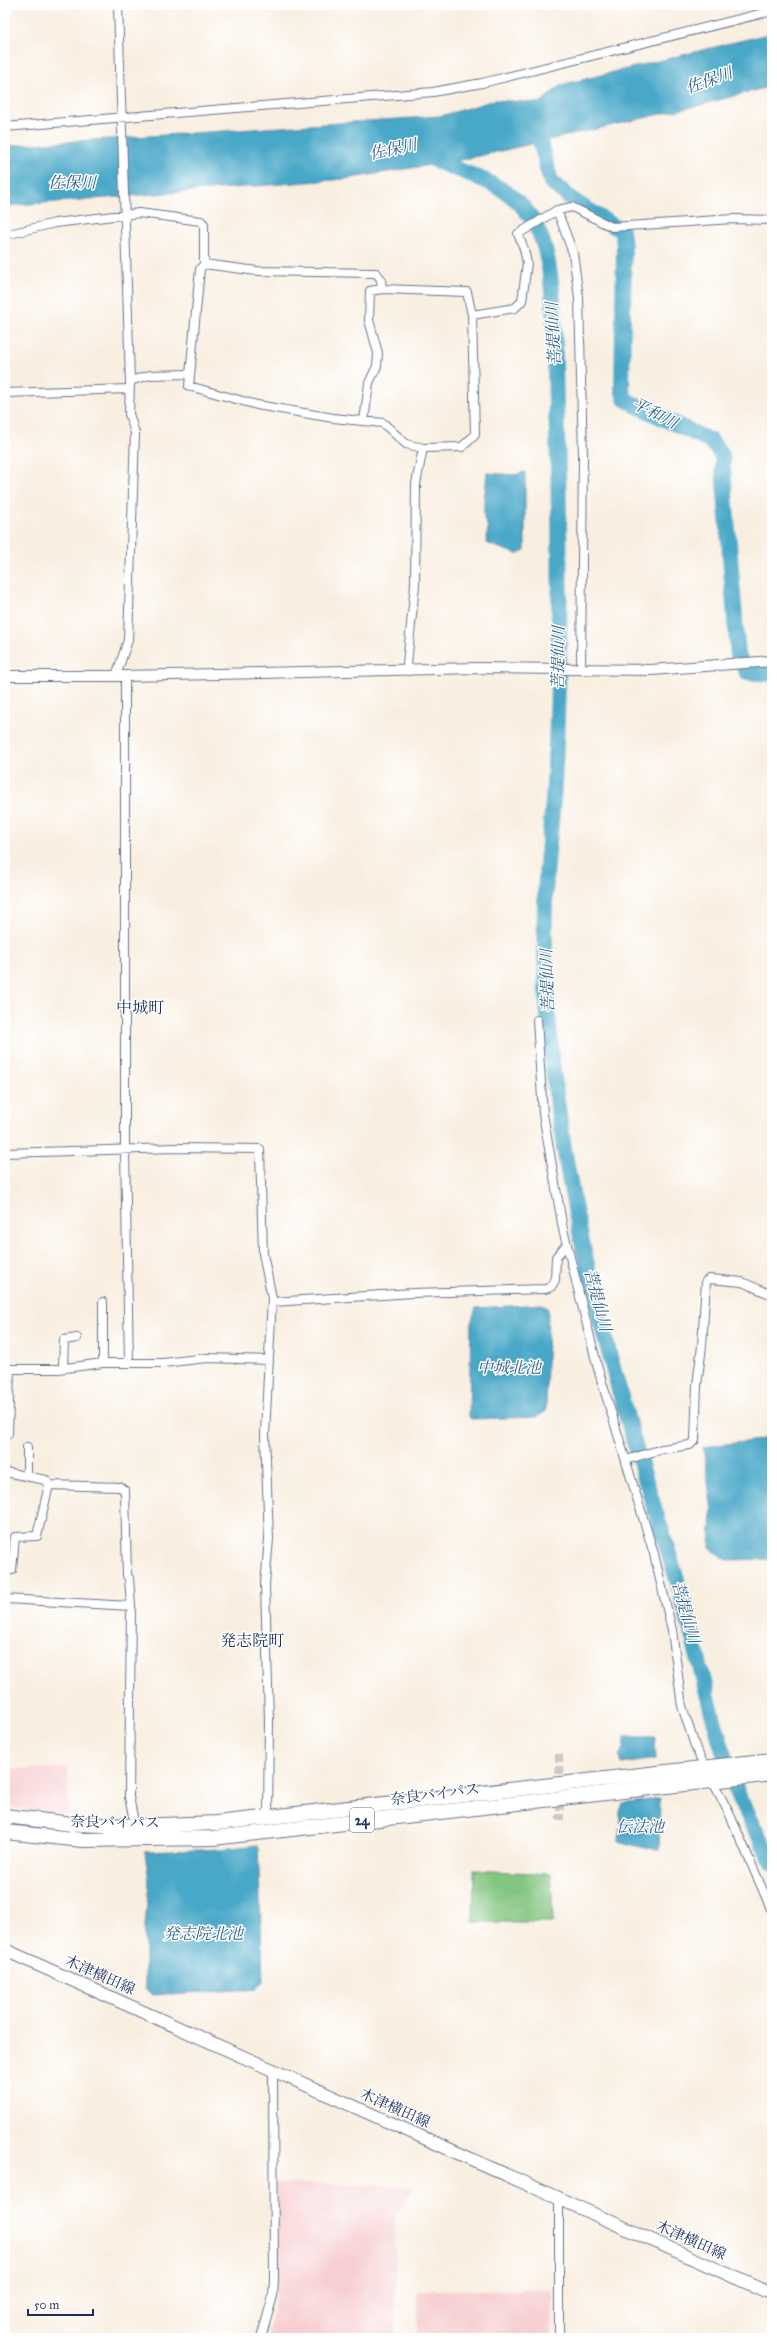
<svg xmlns="http://www.w3.org/2000/svg" width="777" height="2343" font-family="'IM FELL Great Primer','Noto Serif JP',serif">
  <rect width="100%" height="100%" fill="#fff"/>
  <filter id="ink" filterUnits="userSpaceOnUse"><feTurbulence type="fractalNoise" baseFrequency=".025" numOctaves="2"/><feDisplacementMap in="SourceGraphic" scale="8" xChannelSelector="R" yChannelSelector="G"/><feConvolveMatrix kernelMatrix="1 2 1 2 8 2 1 2 1" color-interpolation-filters="sRGB"/></filter>
  <filter id="wash" filterUnits="userSpaceOnUse"><feTurbulence type="fractalNoise" baseFrequency=".012" numOctaves="4" result="noise"/><feDisplacementMap in="SourceGraphic" scale="16" xChannelSelector="R" yChannelSelector="G"/><feGaussianBlur stdDeviation="0.9" result="paint"/><feColorMatrix in="noise" values="0 0 0 0 0 0 0 0 0 0 0 0 0 0 0 0 0 1.4 0 .05"/><feComposite in="paint" operator="in"/></filter>
  <g filter="url(#wash)">
    <rect width="100%" height="100%" fill="#f9efe1"/>
    <path fill="#f7cfd2" d="M68,1768L69,1814L5,1807V1769Z
      M276,2183L414,2186L395,2214V2338H267L276,2291Z
      M418,2290H552V2338H417Z"/>
    <path fill="#82c57f" stroke="#4e7a6e" d="M474,1870L551,1874L553,1922H473Z"/>
    <path fill="#49a8c8" stroke="#326c93" d="M772,33V86L700,105L466,159L345,179L5,206V146L441,116L495,100L540,103L561,85Z
      M525,472V550L517,554L486,543L488,527L484,519V502L487,473L515,475Z
      M543,1304L548,1309L546,1411L537,1417L472,1419L469,1417L471,1323L476,1308Z
      M772,1435V1559L726,1560L710,1548L712,1511L703,1447L759,1440Z
      M625,1737H655L656,1759L622,1764L619,1755L624,1749Z
      M660,1798L659,1849L644,1848L619,1841L620,1811L623,1804Z
      M258,1845L263,1981L256,1989L153,1995L145,1989V1926L149,1882L145,1852L221,1849Z"/>
    <g fill="none" stroke-linecap="round" stroke-linejoin="round">
      <path stroke="#49a8c8" stroke-width="16" d="M527,128L537,130L551,182L574,201L622,231L624,245L622,389L625,399L635,405L711,441L722,456L738,656L747,672L772,674
        M422,154C476,181 526,182 545,249C557,295 554,356 556,403C561,530 561,658 554,785C552,825 545,864 545,903C540,1129 605,1356 674,1570C697,1642 709,1718 736,1789C746,1814 760,1838 772,1862"/>
    </g>
  </g>
  <g filter="url(#ink)">
    <g fill="none" stroke-linecap="round" stroke-linejoin="round">
      <path stroke="#cdc9c7" stroke-width="8" stroke-dasharray="8 4" stroke-linecap="butt" d="M559,1754L560,1820"/>
      <g stroke="#69728c" stroke-width="10">
        <path id="minor" d="M5,127L433,92L482,83L772,11
          M557,210L573,253L579,298L583,456L581,669
          M5,235L55,223L139,213L201,221L204,224V264
          M204,264L257,271L376,273L381,279L382,289L467,292L472,315L475,435L462,447L423,448L406,444L383,423L333,418L257,405L189,386L200,269Z
          M472,315L515,308L522,301L527,263L524,249L518,234L557,210L572,207L612,227L733,219L772,220
          M130,381L150,375L189,374
          M5,393L129,389
          M364,421L369,383L377,366L378,353L369,320L370,291L382,289
          M409,671L407,664L415,585L416,484L423,448
          M116,676L128,640L135,433L129,414L130,381L118,5
          M125,676V1150L129,1363
          M537,1020L543,1114L563,1229L598,1369L654,1554L672,1630L682,1706L696,1749L730,1815L772,1911
          M5,1153L175,1148L260,1149L263,1254L272,1298L265,1434L269,1539L265,1584L269,1720L268,1818
          M272,1302L413,1293L545,1289L551,1287L555,1280L556,1257L567,1244
          M103,1363V1302
          M63,1368L64,1340L77,1338
          M5,1369H58L103,1363H163L207,1358L269,1360
          M8,1433L10,1369
          M626,1460L662,1449L690,1445L695,1440L697,1385L702,1346L706,1281L710,1279L742,1282L772,1295
          M5,1472L46,1480L49,1485L120,1487L125,1491L127,1576L129,1578L131,1606L129,1797L135,1826
          M27,1475V1447
          M5,1572L12,1570L15,1537L37,1536L49,1485
          M5,1584L6,1572
          M5,1599L131,1606
          M261,2338L273,2296L274,2280L273,2070
          M559,2338V2199"/>
      </g>
      <g stroke="#69728c" stroke-width="12">
        <path id="tertiary" d="M5,676H125L478,668L651,670L772,661"/>
      </g>
      <g stroke="#69728c" stroke-width="14">
        <path id="secondary" d="M5,1950L772,2294"/>
      </g>
      <g stroke="#69728c" stroke-width="16">
        <path id="trunk" d="M5,1816L72,1824L135,1826L217,1823L772,1760
          M5,1832L83,1840L213,1838L772,1774"/>
      </g>
      <use href="#minor" stroke="#fff" stroke-width="8"/>
      <use href="#tertiary" stroke="#fff" stroke-width="10"/>
      <use href="#secondary" stroke="#fff" stroke-width="12"/>
      <use href="#trunk" stroke="#fff" stroke-width="14"/>
    </g>
  </g>
  <g text-anchor="middle" dominant-baseline="central" stroke-width="3" stroke-linejoin="round" paint-order="stroke">
    <rect fill="#fff" stroke="#5f6d8e" stroke-width="1" x="350" y="1808" width="24" height="24" rx="3"/>
    <g font-size="14" font-weight="bold" fill="#1b2f5e">
      <text x="362" y="1820">24</text>
    </g>
    <g font-size="15" fill="#1b2f5e" stroke="#fff">
      <text transform="translate(435 1794) rotate(-7)">奈良バイパス</text>
      <text transform="translate(115 1822) rotate(1)">奈良バイパス</text>
      <text transform="translate(100 1975) rotate(24)">木津横田線</text>
      <text transform="translate(395 2108) rotate(24)">木津横田線</text>
      <text transform="translate(691 2240) rotate(24)">木津横田線</text>
    </g>
    <g font-size="16" font-style="italic" fill="#2d5f88" stroke="#fff">
      <text transform="translate(709 80) rotate(-20)">佐保川</text>
      <text transform="translate(393 149) rotate(-12)">佐保川</text>
      <text x="72" y="182">佐保川</text>
      <text transform="translate(553 334) rotate(-93)">菩提仙川</text>
      <text transform="translate(655 413) rotate(27)">平和川</text>
      <text transform="translate(558 658) rotate(-89)">菩提仙川</text>
      <text transform="translate(547 981) rotate(-92)">菩提仙川</text>
      <text transform="translate(598 1300) rotate(75)">菩提仙川</text>
      <text x="509" y="1367">中城北池</text>
      <text transform="translate(686 1612) rotate(74)">菩提仙川</text>
      <text x="640" y="1826">伝法池</text>
      <text x="203" y="1933">発志院北池</text>
    </g>
    <g font-size="16" fill="#1b2f5e" stroke="#fff">
      <text x="140" y="1007">中城町</text>
      <text x="252" y="1640">発志院町</text>
    </g>
  </g>
  <rect width="777" height="2343" fill="none" stroke="#fff" stroke-width="20"/>
  <path d="M28 2309v6h65v-6" fill="none" stroke="#1b2f5e" stroke-width="2"/>
  <text x="34" y="2309" font-size="12" fill="#1b2f5e" stroke="#ffffff" stroke-width="3" paint-order="stroke">50 m</text>
</svg>
